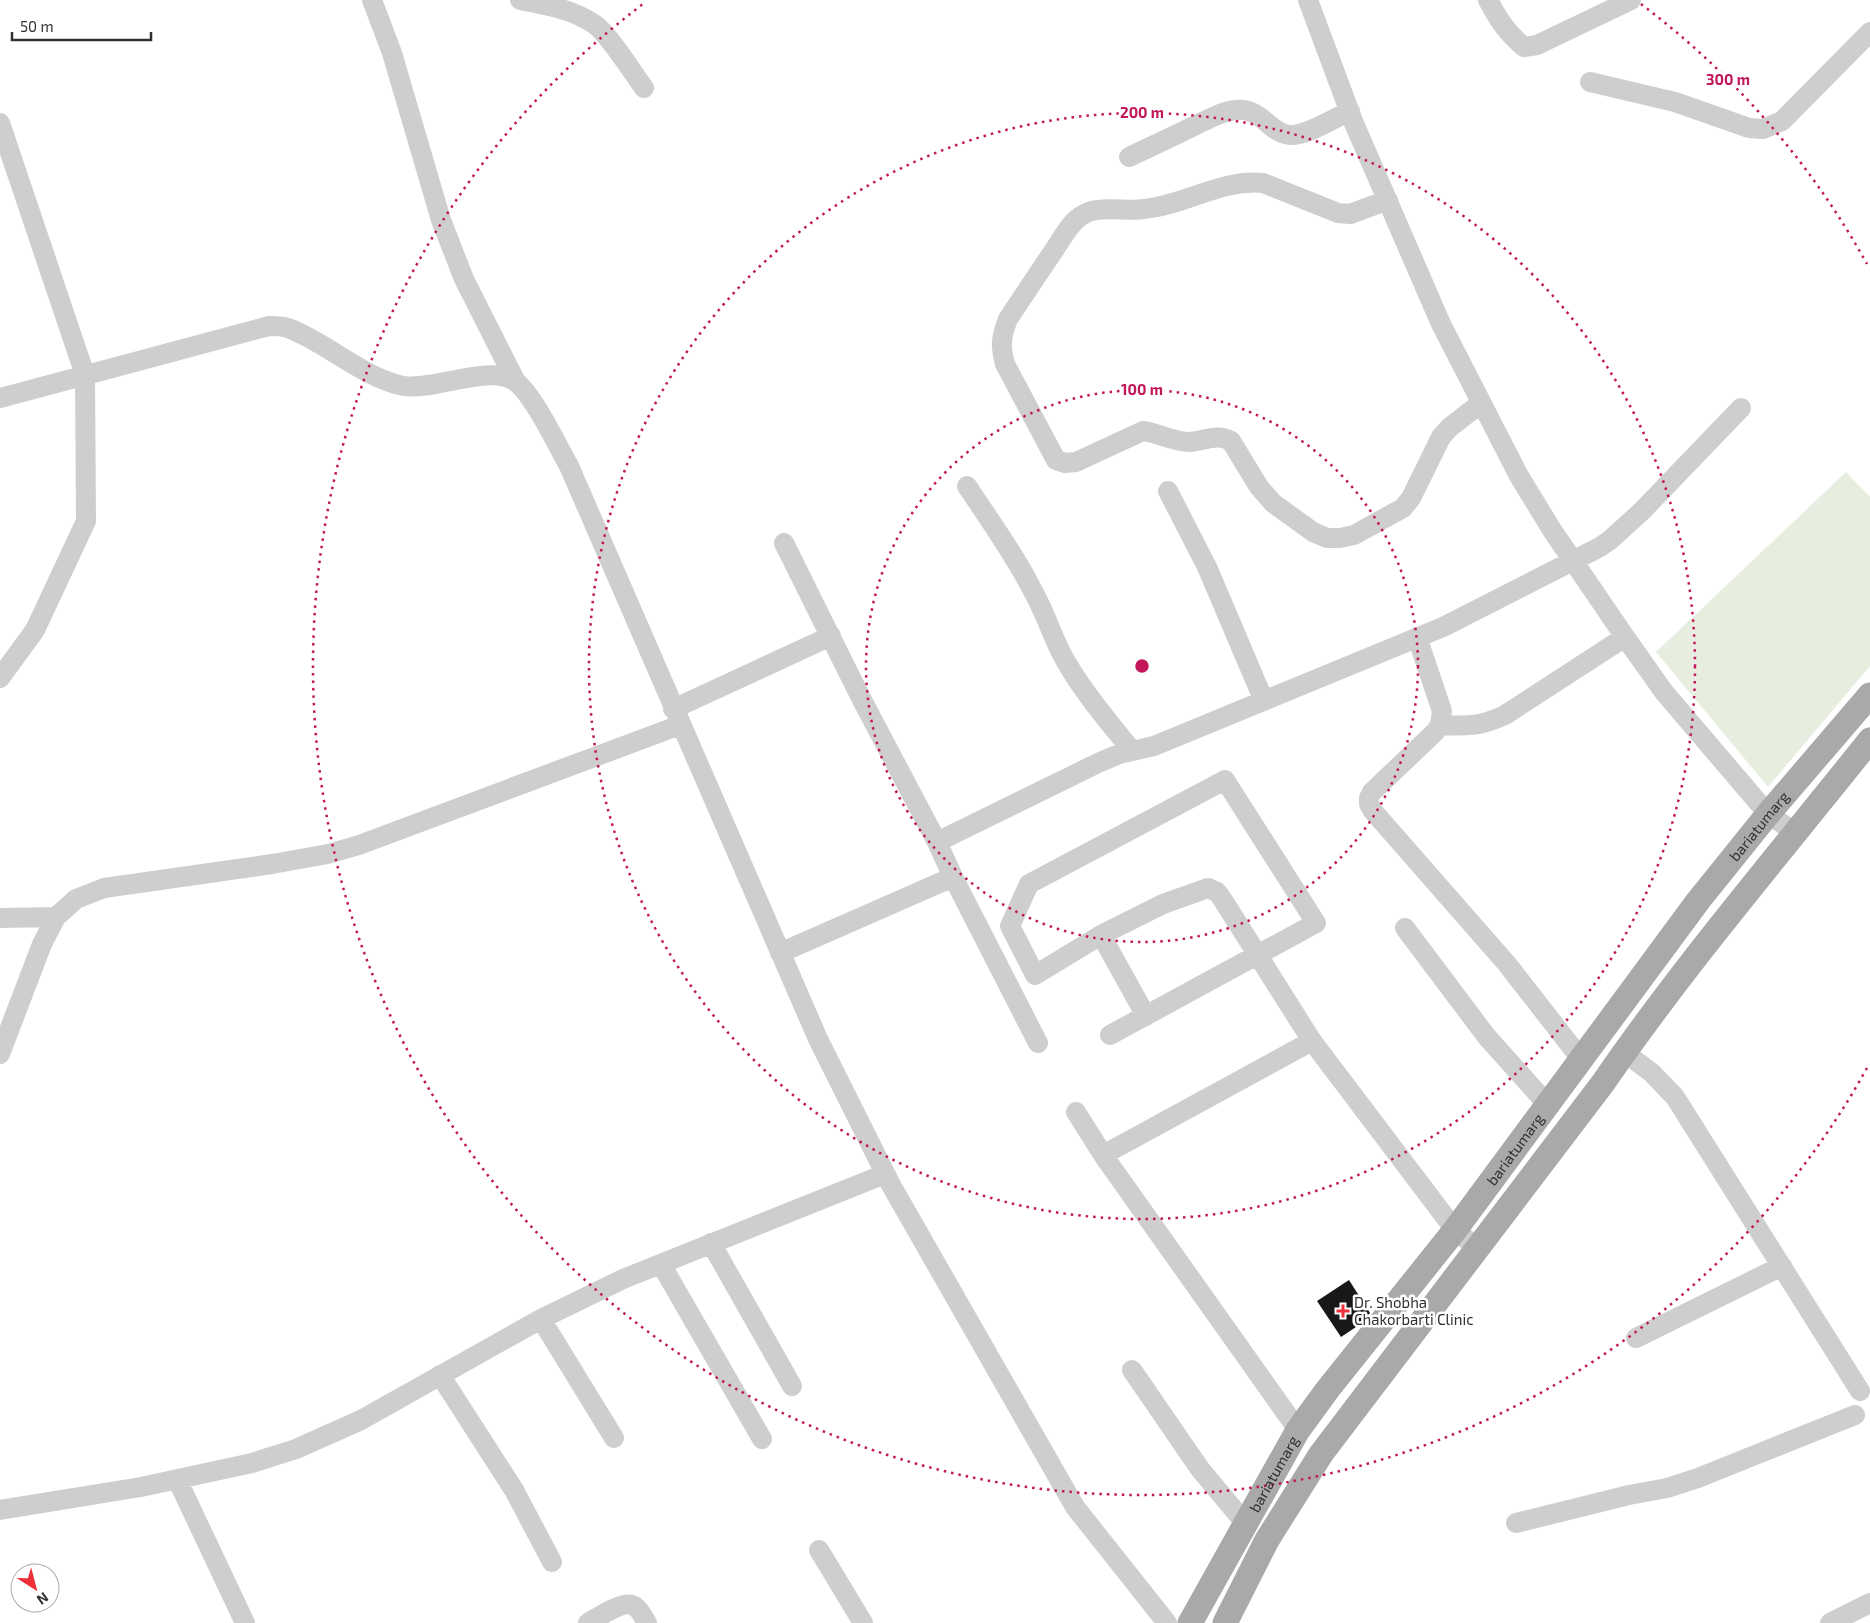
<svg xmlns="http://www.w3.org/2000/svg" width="1870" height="1623" font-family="'Exo 2',sans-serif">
  <rect width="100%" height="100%" fill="#fff"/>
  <path fill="#e7eedf" d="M1846,472L1870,497V666L1768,787L1656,652Z"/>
  <path fill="#181818" d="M1349,1280L1370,1313L1362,1323L1341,1337L1317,1301Z"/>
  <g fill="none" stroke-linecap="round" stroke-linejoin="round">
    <path stroke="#cecece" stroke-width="20" d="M372,0L392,53L441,220L464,279L516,382
      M520,0C546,5 572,9 594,24C608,33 633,73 644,88
      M1308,0L1353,121L1441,324L1519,476L1552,530L1625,637L1664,692L1768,814L1796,833
      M1488,0C1498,19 1507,33 1524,47L1537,45L1631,0
      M1590,82L1675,102L1749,128L1763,129L1782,121L1870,32
      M0,123L85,375L86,521L35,630L0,678
      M1129,157C1150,147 1172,137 1194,126C1207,120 1222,111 1236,110C1261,107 1270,134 1290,135C1307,136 1334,118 1350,111
      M1388,200L1350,214L1338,213L1263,183C1221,179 1185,205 1144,209C1125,212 1097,204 1081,216C1070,223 1062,238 1055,249C1039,272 1024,295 1008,319C1001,337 1000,345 1005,364L1056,460L1065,463L1076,462L1143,431C1159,433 1173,442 1189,442C1204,441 1217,433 1231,441L1259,487L1273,503L1313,532L1327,538H1340L1354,535L1403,508L1411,498L1441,437L1449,428L1481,403
      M0,398L269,326C275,326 283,326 288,328C326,342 365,379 404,386C434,391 491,363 516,382C534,396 557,445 569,466L818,1039L891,1185L1075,1507L1167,1623
      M967,486C990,521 1015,555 1034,593C1047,616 1054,643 1068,665C1086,696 1110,723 1132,751
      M1168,491L1207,567L1264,701
      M784,543L861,698L937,842L953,877L1038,1043
      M1417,637L1442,711L1440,725L1435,732L1372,792L1369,798V804L1373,811L1507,964L1581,1059
      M673,709L831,636
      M1440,725C1469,726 1479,727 1505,715L1625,637
      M937,842L1098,763L1119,754L1154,746L1443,627L1600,547L1610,540L1642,511L1741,408
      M0,918L56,917
      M1405,928L1487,1037L1547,1104
      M1101,935L1035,975L1010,926L1029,884L1225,780L1316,923L1110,1035
      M780,953L953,877
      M1146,1016L1101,935L1163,904L1208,888L1217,892L1221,897L1312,1041L1455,1230L1477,1248
      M1624,1052L1652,1073L1675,1097L1860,1391
      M0,1054L42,944L56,917L76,899L104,888L272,864L328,854L359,845L680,725
      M1076,1112L1103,1155L1298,1430
      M1103,1155L1312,1041
      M711,1243L792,1386
      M661,1264L762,1439
      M541,1319L614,1438
      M1636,1338L1782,1266
      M1132,1370L1200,1469L1245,1523
      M440,1375L514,1490L552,1562
      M177,1479L245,1623
      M0,1510L141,1487L252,1463L296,1449L361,1420L541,1319L623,1279L885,1174
      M1516,1523L1629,1495L1667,1488L1698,1478L1855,1415
      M819,1550L863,1623
      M588,1623C597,1618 622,1601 632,1605C639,1607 643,1617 647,1623
      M1830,1623L1870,1603"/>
    <g stroke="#a9a9a9" stroke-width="25">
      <path id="s1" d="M1190,1623L1298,1430L1328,1389L1455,1230L1698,901L1768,814L1870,695"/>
      <path d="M1225,1623L1267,1540L1321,1454L1603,1083C1685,964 1780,853 1870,740"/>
    </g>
  </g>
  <g fill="none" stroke="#c2185b" stroke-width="2.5" stroke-dasharray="2.5 5">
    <circle cx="1142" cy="666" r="276"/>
    <circle cx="1142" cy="666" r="553"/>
    <path d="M1867 1068A829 829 0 1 1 643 4M1641 4A829 829 0 0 1 1867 264"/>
  </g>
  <path fill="#ec2f39" stroke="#fff" stroke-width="2" d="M1340.5 1303.5h5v5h5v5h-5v5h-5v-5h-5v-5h5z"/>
  <g text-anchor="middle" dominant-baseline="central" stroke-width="5" stroke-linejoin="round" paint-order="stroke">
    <g font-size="15" fill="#313131" stroke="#fff">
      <text stroke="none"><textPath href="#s1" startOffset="981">bariatumarg</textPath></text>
      <text stroke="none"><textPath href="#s1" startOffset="576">bariatumarg</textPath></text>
      <text stroke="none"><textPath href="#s1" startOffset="171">bariatumarg</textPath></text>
    </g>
    <g font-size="15" fill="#313131" stroke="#fff" text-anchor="start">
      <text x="1354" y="1302">Dr. Shobha<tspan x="1354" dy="17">Chakorbarti Clinic</tspan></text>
    </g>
  </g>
  <circle cx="1142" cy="666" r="8" fill="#c2185b" stroke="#fff" stroke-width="2.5"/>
  <g font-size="15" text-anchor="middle" font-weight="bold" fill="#c2185b" stroke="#fff" stroke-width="5" stroke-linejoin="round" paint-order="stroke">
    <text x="1728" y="85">300 m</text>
    <text x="1142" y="118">200 m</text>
    <text x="1142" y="395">100 m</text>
  </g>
  <g transform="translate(35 1588) rotate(144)"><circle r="24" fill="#ffffff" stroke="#adadad"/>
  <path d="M0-4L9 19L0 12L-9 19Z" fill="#ec2f39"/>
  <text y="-8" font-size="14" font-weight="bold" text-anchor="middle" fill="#313131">N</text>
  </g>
  <path d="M12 32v8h139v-8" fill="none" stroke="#313131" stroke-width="2.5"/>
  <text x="20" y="32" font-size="15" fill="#313131" stroke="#ffffff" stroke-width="4" paint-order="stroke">50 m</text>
</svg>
